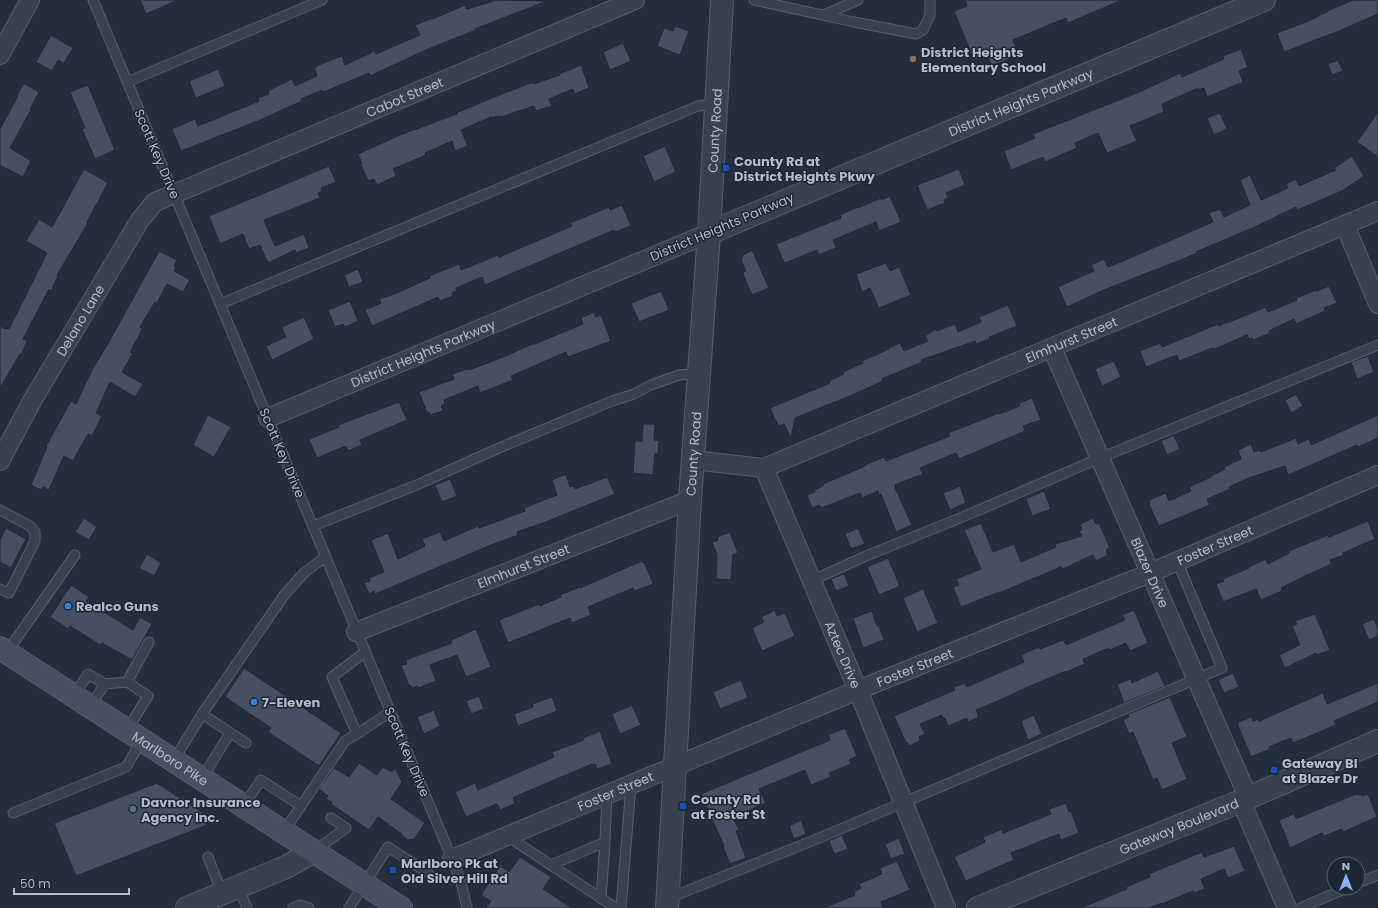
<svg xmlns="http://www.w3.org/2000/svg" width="1378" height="908" font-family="Poppins,sans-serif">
  <rect width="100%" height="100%" fill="#242f3e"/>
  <path fill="#455162" stroke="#1f2835" d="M140,0H178L146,14Z
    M497,0L547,1L475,29L476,30L428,49L370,76L369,73L324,92L322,90L301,99L302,101L258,121L181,151L172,129L195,119L198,126L259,101L258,98L269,94L268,91L292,79L295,86L317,76L314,68L317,67L316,66L342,56L345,65L375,51L376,54L420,35L415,25L433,18V19L465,5L467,9Z
    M965,0H1122L1068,23L1066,18L1013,40L1019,55L992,66L987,55L974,60L954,11L967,6Z
    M1353,0H1378V14L1339,31L1284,52L1277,33L1316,18V17L1327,12V11Z
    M675,26L689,31L680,55L657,46L664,28L673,31Z
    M51,35L73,48L64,63L58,60L52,71L36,62Z
    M623,43L631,61L610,70L603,52Z
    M1241,49L1248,67L1239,71L1243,82L1207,97L1204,88L1199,90L1198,88L1162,104L1164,112L1130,126L1137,141L1107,153L1098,133L1075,143L1077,148L1045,162L1043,157L1011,170L1004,151L1035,138L1033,134L1137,93L1180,73L1182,77L1224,59L1223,56Z
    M1338,60L1343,71L1332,75L1328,64Z
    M581,65L589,88L575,94L573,89L549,99L552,106L536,111L534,106L501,117V116L498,117L497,116L492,118L491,117L461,130L468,146L455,151L452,141L425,153L426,155L393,169L396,176L377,185L374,179L368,181L361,165L362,164L358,154L400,135L457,114L456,113L497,96L533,82L534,84L560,75L559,74Z
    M218,69L225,86L196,98L189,81Z
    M25,84L39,92L30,109L32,108L10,148L31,161L23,177L1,166L0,167V129L18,96L17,95L23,85Z
    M88,85L115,150L95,159L82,129L85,128L70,92Z
    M1378,112V157L1357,142Z
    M1220,113L1227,129L1214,135L1207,118Z
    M665,146L676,172L654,182L643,156Z
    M1352,156L1364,176L1342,191L1297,210L1296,207L1257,226L1196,252L1197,253L1183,259L1104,290L1067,307L1058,287L1094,271L1091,265L1104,259L1108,267L1123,261L1213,222L1209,213L1220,209L1224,217L1250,205L1240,180L1250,175L1261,200L1288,188L1286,184L1296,179L1299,186L1336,170L1334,168Z
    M329,166L336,182L321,188L322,191L318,193L320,198L264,220L275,246L304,234L309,248L296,253L295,250L268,263L260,245L249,249L243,234L220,244L209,216Z
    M84,169L108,183L87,222L88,223L57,275L58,276L51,291L49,289L23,339L27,341L21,355L20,354L0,388V326L6,329V328L9,329L47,253L26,241L39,219L52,227Z
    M959,169L965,185L946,193L948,198L944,200L945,203L927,210L917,185Z
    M890,196L901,222L879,231L876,222L833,240L836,248L819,255L817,250L785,263L784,262L776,244L841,218L840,215L846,212L858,207V208L881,198L882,200Z
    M622,205L631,226L615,232L614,230L485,285L482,277L456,288L457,291L452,293L453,296L440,301L438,297L372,326L365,310L381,303L379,299L397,293L430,278L429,276L459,264L461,270L498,255L499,257L572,226L570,223L609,207L610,210Z
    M752,250L769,288L752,295L744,277L743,272L746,271L741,260L743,255Z
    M159,251L177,260L174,266L176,268L174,271L190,280L183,292L167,284L157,303L155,302L140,327L143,328L130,352L133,353L122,372L143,384L135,397L110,382L96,413L102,416L92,436L88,434L73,461L64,456L49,490L43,487L41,490L31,485L47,447L46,446L71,401L76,404L91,372L110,340Z
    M886,263L890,271L899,267L911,295L879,308L870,288L862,292L856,274Z
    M358,269L363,282L349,287L344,275Z
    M1329,286L1337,303L1324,308L1325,311L1296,324L1294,319L1269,331L1270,333L1253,340L1252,338L1249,339L1247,335L1215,349V348L1212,349V348L1179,361L1177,355L1146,367L1140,351L1160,343L1162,347L1218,324L1219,326L1227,322V323L1266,307L1268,312L1297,300L1296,298L1316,290L1317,291Z
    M661,291L669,310L639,322L631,303Z
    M350,301L358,321L345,327L343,324L335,327L328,310Z
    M1008,305L1017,326L989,337L990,339L976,344L975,341L921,360L922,362L882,379L883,381L855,394L795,418L791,438L784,424L778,426L770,408L830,383L829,381L844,374L843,372L863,363L862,361L889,349V348L900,343L904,351L928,341L925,336L936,329L937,331L955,324L958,332L981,322L979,317Z
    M594,312L596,317L601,315L611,341L568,357L566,352L511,376L513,380L480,393L478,386L444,400L445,404L441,406L443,411L430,415L429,412L427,413L419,392L454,379L452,374L468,369L469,370L503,357L535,343V344L583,324L581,318Z
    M304,317L314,339L272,360L266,346L286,337L282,329L283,328L282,327Z
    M1368,356L1374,372L1357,379L1351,362Z
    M1114,361L1121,377L1102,386L1095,369Z
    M1296,394L1303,406L1291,413L1285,400Z
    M1032,398L1041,420L1023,426L1025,431L959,459L956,453L920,468L923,474L895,485L896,488H895L912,525L896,532L881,494L879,495L878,491L862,498L860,493L821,508L820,505L812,508L807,495L815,492L814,490L823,486V484L865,466V465L884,457L886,461L950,436L948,433L999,413V414L1020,406L1019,403Z
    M399,402L407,420L360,440L362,445L348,451L346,446L317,458L309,439L339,427L338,425Z
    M208,415L231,427L214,457L193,445Z
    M1378,415V438L1358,447L1357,445L1288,475L1285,466L1249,478L1229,487L1230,489L1207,499L1210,505L1159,526L1156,520L1149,504H1150L1149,500L1166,493L1169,501L1191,491L1189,487L1211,477V476L1225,469L1224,467L1241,459L1238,450L1251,444L1254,452L1260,450L1261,452L1296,438L1298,444L1309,439L1311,445Z
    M643,424H655L654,440L659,441L658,454H655L653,475L633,473L635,441H642Z
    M1174,435L1180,449L1167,455L1161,441Z
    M566,474L570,487L574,486L575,489L607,477L615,494L543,523L517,532L518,535L491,545L375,594L374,591L369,594L364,583L370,581L369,578L384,572L371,540L388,533L398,559L425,546L422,539L440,532L444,541L478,526L479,528L525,511L524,508L557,495L552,480Z
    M450,479L457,496L442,502L435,485Z
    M960,486L966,503L950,510L943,493Z
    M1044,491L1051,509L1032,516L1026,499Z
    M84,518L97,527L89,540L75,532Z
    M1093,518L1096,524L1099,523L1110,548L1106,550L1108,555L1096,561L1093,555L1073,564V565L1062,569L1061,567L999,593V592L961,607L953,587L959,585L956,579L981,569L964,530L981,523L993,552L1014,544L1021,562L1056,547L1055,544L1082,536L1079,531L1082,530L1080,524Z
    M1368,521L1375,539L1343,553L1344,555L1330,560L1332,564L1307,575L1281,588L1282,591L1261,600L1256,589L1223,602L1216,584L1224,581L1223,579L1249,568V567L1266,559L1268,564L1289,553V551L1328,535L1329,537Z
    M6,528L26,539L11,568L0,562V540Z
    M858,528L865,544L851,549L845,534Z
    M730,532L738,553L733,555L731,580L716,579L717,555L712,542L718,540L717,537Z
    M147,554L161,563L154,576L139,568Z
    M888,558L900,586L879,595L867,567Z
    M642,561L643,563L644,562L653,583L651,585L634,591L633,588L588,607L591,615L572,623L570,618L508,643L499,620L539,604L540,606L561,597L560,595L580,587V588Z
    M844,574L849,586L836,591L831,579Z
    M71,585L89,597L86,601L133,630L140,617L152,624L132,660L102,643L100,645L70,626L68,629L50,617Z
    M923,589L938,623L917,632L903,598Z
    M775,610L777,616L785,613L795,636L762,651L752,628L764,622L761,617Z
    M1134,610L1148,643L1130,651L1126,643L1110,650L1109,648L1083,659L1085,664L1066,672V671L1021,690L1009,696L976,710L979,717L968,722L967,718L948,726L945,718L944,719L942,715L920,724L925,734L919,737L920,741L909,746L907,742L906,743L894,716L955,690L954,687L965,683L966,686H969L1024,662L1021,655L1039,647L1040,649L1063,640L1066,645L1113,625L1125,620L1122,615Z
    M872,611L877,626H879L884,640L863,648L853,618Z
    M1315,614L1330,650L1317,655L1316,653L1285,668L1279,655L1300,645L1292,626L1297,624L1295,621Z
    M1374,619L1378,629V636L1369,640L1362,624Z
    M476,629L491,667L466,677L457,655L430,665L436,681L418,688L417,686L412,688L411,685L409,686L401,665L407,664L406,660L452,643L451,640Z
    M244,668L341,733L319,766L268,732L271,728L225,697Z
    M1158,671L1165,686L1124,703L1117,684L1131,679L1132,683Z
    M1233,673L1239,687L1224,693L1218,680Z
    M741,680L748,698L720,709L713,692Z
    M1378,683V702L1334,721L1336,725L1293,743L1291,738L1269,747L1270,749L1251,757L1237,723L1251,717L1253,721L1258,719L1259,721L1323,693L1327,704Z
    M479,696L484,709L471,714L466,701Z
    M552,697L557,711L518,726L514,714L533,707L532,704Z
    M1170,697L1187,737L1172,743L1187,779L1162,790L1157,778L1153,780L1133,732L1129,734L1123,720L1129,717L1128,714Z
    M632,705L641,725L620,734L612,714Z
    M434,710L440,726L424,734L417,717Z
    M1034,715L1042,734L1028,740L1021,721Z
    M845,728L857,756L849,760L851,764L829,773L831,777L811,785L805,770L759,789L766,803L733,817L739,830L736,831L746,858L730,864L723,847L724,846L701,794L830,740L828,735Z
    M600,731L612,764L597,769L595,764L593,765L592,764L514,797L513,798L515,804L500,810L498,805L496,804L466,817L455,792L475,783L478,790L554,757L552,752L584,740L583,738Z
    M359,763L377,775L383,767L392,772L395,768L402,782L391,799L425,823L414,839L408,840L401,835L402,834L378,817L369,830L331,804L332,802L326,799L328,796L319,789L334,768L349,777Z
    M157,783L203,813L207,825L76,876L54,823Z
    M1356,794L1357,795L1361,794L1362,796L1368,794L1377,817L1343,832L1342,829L1324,836L1322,833L1290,848L1279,820L1294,814L1296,818H1298Z
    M1066,803L1069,812L1071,811L1079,833L1061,840L1059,834L1011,853L1014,860L966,881L954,857L985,842L983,837L1002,829L1003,833L1051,814L1049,809Z
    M801,820L806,834L794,839L789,826Z
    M842,835L848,849L834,854L829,841Z
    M899,838L905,854L891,859L885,844Z
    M1234,846L1245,871L1228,878L1224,869L1201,879L1205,889L1194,893L1193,891L1162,904V903L1149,908H1083V907L1127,889L1126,887L1150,877L1149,874L1168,866L1202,852L1204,857Z
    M520,857L551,877L543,889L572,908H486L491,901L481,895L500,866L509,872Z
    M897,861L910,890L881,902L883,908H824L855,895L854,892L861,888L859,884L882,874L880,868Z"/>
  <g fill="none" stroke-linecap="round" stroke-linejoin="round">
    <g stroke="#565f6c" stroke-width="11">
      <path id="service" d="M93,0L452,859L461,882L467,908
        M754,0L854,22L916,34L923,30L930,15V0
        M824,15L858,0
        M127,82L322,0
        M220,304L698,106L716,104
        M0,510L30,526L35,532V541L9,593L0,589
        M313,526L419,484L499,448L612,401L634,394L651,385L679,375L699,373
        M811,581L866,556L965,516L1100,458L1378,345
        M7,652L75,555
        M365,652L332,677L357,734L390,712
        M127,682L149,642
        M74,696L88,674L105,684
        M90,706L105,684L127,682L148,696L127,730
        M246,743L202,714L285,594L304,573L325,557
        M174,760L202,714
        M202,778L230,733
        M244,805L261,780L301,806
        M13,813L126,767L142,740
        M284,831L345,741L357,734
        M507,836L616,908
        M314,851L346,828L331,818
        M208,857L222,893
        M551,865L605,842L607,794
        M1358,883L1378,875
        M238,887L247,908
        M669,898L812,841L1222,668L1177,561
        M601,899L605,842
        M293,908L300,905L309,908
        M349,908L388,847L428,873
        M621,908L631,785
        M1300,908L1347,888"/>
    </g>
    <g stroke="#565f6c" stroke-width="20">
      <g id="minor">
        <path d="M0,55L30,0"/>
        <path d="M1345,225L1378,304"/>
        <path id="s1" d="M1052,348L1248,797"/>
        <path id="s2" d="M268,418L709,233"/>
        <path id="s3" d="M693,460L764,468L858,690L946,908"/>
        <path id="s4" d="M0,461L32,401L140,220L155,202L635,0"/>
        <path id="s5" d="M764,468L1378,211"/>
        <path id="s6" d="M356,632L690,500"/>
        <path d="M1241,801L1287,908"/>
        <path id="s7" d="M452,859L858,690L1150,573L1378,475"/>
      </g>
    </g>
    <g stroke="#565f6c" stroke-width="24">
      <g id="tertiary">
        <path id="s8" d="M709,233L1264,0"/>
        <path d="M187,908L286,867L314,851"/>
        <path id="s9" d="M667,908L690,500L709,233L722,0"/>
        <path id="s10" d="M978,908L1241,801L1378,741"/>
      </g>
    </g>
    <g stroke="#565f6c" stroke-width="24">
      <g id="secondary">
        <path id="s11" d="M0,648L401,908"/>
      </g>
    </g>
    <use href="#service" stroke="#38414e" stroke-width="9"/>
    <use href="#minor" stroke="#38414e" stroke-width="18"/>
    <use href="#tertiary" stroke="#38414e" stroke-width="22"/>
    <use href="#secondary" stroke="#465061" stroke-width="22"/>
  </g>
  <circle fill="#8d6e63" stroke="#1d2633" stroke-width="1.5" cx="913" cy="59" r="4"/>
  <g fill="#1a4fb4" stroke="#1d2633" stroke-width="1.5">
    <rect x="722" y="164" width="8" height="8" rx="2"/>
    <rect x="1270" y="766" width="8" height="8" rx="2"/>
    <rect x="679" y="802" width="8" height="8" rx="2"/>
    <rect x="389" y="866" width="8" height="8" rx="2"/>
  </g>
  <g fill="#3f7fe0" stroke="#1d2633" stroke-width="1.5">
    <circle cx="68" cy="606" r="4"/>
    <circle cx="254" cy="702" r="4"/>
  </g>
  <circle fill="#5c6f8a" stroke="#1d2633" stroke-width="1.5" cx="133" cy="809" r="4"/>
  <g text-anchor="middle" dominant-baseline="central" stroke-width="3" stroke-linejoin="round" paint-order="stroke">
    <g font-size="13" font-weight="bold" fill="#b4bcc9" stroke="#1d2633" text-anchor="start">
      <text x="921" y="52">District Heights<tspan x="921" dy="15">Elementary School</tspan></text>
      <text x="734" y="161">County Rd at<tspan x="734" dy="15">District Heights Pkwy</tspan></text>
      <text x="76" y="606">Realco Guns</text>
      <text x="262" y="702">7-Eleven</text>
      <text x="1282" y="763">Gateway Bl<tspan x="1282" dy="15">at Blazer Dr</tspan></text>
      <text x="691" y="799">County Rd<tspan x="691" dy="15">at Foster St</tspan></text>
      <text x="141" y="802">Davnor Insurance<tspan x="141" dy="15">Agency Inc.</tspan></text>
      <text x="401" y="863">Marlboro Pk at<tspan x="401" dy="15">Old Silver Hill Rd</tspan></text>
    </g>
    <g font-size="13" fill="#b4bcc9" stroke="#1d2633">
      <text stroke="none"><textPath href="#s4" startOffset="573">Cabot Street</textPath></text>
      <text stroke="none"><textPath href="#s8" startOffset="338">District Heights Parkway</textPath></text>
      <text stroke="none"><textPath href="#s9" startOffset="779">County Road</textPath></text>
      <text transform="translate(157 154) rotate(67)">Scott Key Drive</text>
      <text transform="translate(722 227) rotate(-23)">District Heights Parkway</text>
      <text stroke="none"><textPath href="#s4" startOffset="162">Delano Lane</textPath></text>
      <text stroke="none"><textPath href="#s5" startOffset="333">Elmhurst Street</textPath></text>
      <text stroke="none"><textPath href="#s2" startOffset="168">District Heights Parkway</textPath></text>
      <text transform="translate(282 453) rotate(67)">Scott Key Drive</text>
      <text stroke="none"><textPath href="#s9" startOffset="455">County Road</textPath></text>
      <text stroke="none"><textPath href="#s7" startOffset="825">Foster Street</textPath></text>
      <text stroke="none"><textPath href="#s6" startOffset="180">Elmhurst Street</textPath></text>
      <text stroke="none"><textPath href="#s1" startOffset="245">Blazer Drive</textPath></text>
      <text stroke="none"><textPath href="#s3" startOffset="274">Aztec Drive</textPath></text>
      <text stroke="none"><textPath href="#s7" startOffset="501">Foster Street</textPath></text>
      <text transform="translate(407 752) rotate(67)">Scott Key Drive</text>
      <text stroke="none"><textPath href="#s11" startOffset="203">Marlboro Pike</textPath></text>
      <text stroke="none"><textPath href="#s7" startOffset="177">Foster Street</textPath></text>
      <text stroke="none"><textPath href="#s10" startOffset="217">Gateway Boulevard</textPath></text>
    </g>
  </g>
  <g transform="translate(1346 876)"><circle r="19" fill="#1d2633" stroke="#59626f"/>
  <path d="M0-3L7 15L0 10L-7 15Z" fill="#8ab4f8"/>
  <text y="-6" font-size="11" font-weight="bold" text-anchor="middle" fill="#b4bcc9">N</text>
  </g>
  <path d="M14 888v6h115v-6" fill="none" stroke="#b4bcc9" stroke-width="2"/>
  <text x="20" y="888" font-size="12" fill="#b4bcc9" stroke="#1d2633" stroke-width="3" paint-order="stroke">50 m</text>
</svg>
